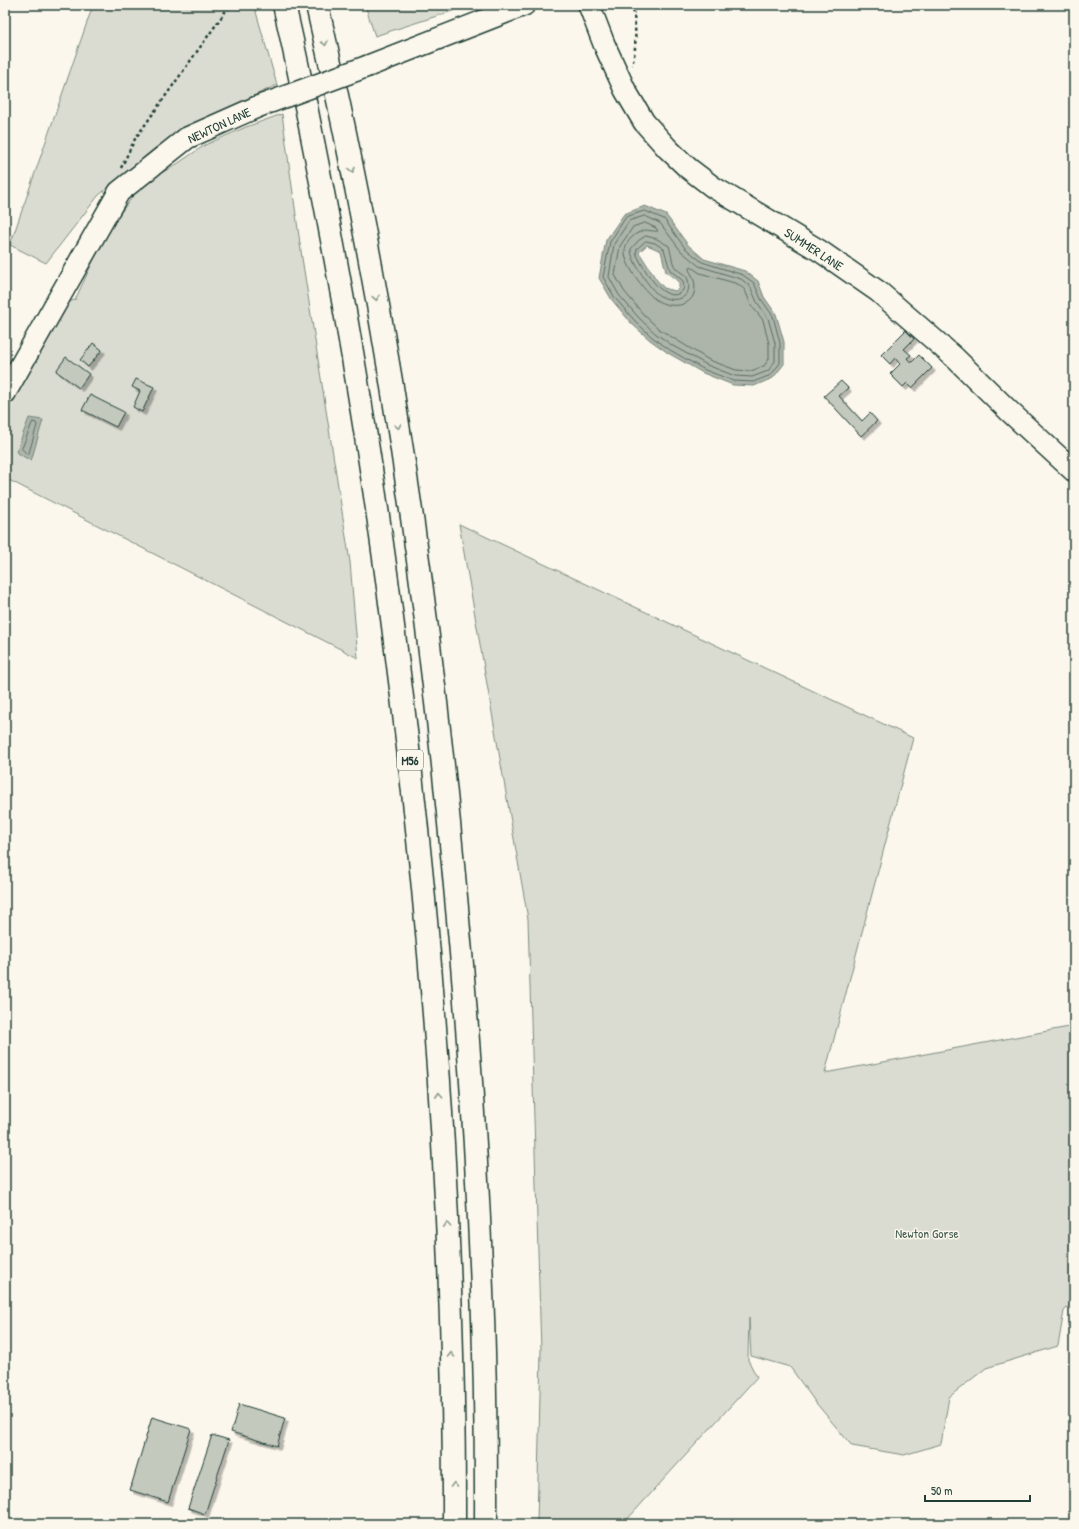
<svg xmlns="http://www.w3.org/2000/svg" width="1079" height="1529" font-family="'Patrick Hand',sans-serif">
  <defs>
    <filter id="shadow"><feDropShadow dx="3.5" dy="3.5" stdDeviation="0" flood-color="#0004"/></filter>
  </defs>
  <rect width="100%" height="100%" fill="#fbf7ec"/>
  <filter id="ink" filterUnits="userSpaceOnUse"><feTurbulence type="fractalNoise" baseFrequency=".025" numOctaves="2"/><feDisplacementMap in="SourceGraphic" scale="8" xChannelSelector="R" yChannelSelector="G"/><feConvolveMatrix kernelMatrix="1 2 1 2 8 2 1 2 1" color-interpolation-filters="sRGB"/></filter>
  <g filter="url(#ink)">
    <path fill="#dbdcd1" stroke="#7d8c82" d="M93,5H254L277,85L234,105L155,148L98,196L46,263L10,245Z
      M365,5H471L375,36Z
      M282,114L302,258L350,562L358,658L5,478V410L15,386L65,303L75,300L107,231L142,184L177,164L205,145L246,127Z
      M459,524L913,738L825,1073L1074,1026V1301L1064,1311L1058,1346L986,1368L949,1397L941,1444L904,1455L852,1446L816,1403L790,1367L751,1356L749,1317L748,1360L757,1377L623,1524H537L541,1351L528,919Z"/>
    <path fill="#adb4aa" stroke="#74847b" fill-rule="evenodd" d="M645,206L666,215L688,245L704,259L745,271L758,281L764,297L776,314L784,342V364L773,378L754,386L733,385L703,373L668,353L650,340L632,324L612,300L599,278L606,240L624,214ZM647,245L661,251L666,272L679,282V289L675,291L664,288L656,279L639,252Z
      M29,418L43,420L31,461L16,452Z"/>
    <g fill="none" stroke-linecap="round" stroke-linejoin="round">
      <path stroke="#586d63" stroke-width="1" d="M645,211L664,219L685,248L702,262L743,275L754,283L761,299L773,316L780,343V363L771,375L753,382L734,381L705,370L670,350L652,337L635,321L615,298L603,277L610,242L626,217Z
        M645,216L660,223L681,251L699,266L741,279L750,286L757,302L768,318L775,343V361L768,371L752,377L735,376L707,365L673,346L655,333L639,318L619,295L609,277L614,244L629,221Z
        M645,223L656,228L658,231C652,232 646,228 640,232C632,235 624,244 625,253C625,265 645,292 655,299C665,307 686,309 693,296C697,287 694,277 689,270L691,267L700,273L738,284L745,290L751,305L763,320L769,344V359L764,366L751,371L736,370L709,360L696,352L659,329L643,314L624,291L615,275L620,246L633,227Z
        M646,236L657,239L669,246C671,252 672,263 675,267C678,272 686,273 688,280C693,300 674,303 660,296C651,291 630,259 631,249L638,241Z
        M646,241L655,243L664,249L670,270L683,281C684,286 685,291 678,294C661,301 642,266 636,253L637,249Z
        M33,422L36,423L37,425L29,453L27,454L22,449Z"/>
    </g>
    <path fill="#c4c9be" stroke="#1f3d34" filter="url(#shadow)" d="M906,330L914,339L904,349L911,355L907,358L911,363L919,355L932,368L912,388L907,383L903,387L890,374L900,364L895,358L890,364L881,355Z
      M93,343L102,350L88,367L80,360Z
      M66,357L89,374L79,388L56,371Z
      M136,379L154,387L142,412L133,407L140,391L132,387Z
      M841,381L848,388L839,396L862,421L870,413L877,421L861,436L824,396Z
      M90,395L124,412L116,427L82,410Z
      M239,1404L285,1418L277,1446L231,1432Z
      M152,1417L191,1429L168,1502L130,1490Z
      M212,1435L229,1440L205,1514L188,1508Z"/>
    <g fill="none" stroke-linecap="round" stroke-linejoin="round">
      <g stroke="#1f3d34" stroke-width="24">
        <path id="tertiary" d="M589,5L604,44L625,90L644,122L668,149L688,168L713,187L820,251L879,292L954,357L1009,411L1074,471
          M368,66L524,5
          M5,393L119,192L187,138L257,107"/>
      </g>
      <g stroke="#1f3d34" stroke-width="25">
        <path id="motorway" d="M284,5C301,77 315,150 329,224C354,357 376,491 393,626C432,923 455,1224 454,1524
          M317,5C384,295 428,590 455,886C475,1098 487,1311 486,1524"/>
      </g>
      <path stroke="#1f3d34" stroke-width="2.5" stroke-dasharray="3 3" stroke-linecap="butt" d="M632,5C636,22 637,48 632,65
        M121,168L135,139L230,5"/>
      <use href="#tertiary" stroke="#fbf7ec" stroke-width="21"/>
      <use href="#motorway" stroke="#fbf7ec" stroke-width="22"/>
      <g stroke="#1f3d34" stroke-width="24" stroke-linecap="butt">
        <path id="tertiary-bridge" d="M257,107L368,66"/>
      </g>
      <use href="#tertiary-bridge" stroke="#fbf7ec" stroke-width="21"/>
    </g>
    <defs><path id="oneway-chevron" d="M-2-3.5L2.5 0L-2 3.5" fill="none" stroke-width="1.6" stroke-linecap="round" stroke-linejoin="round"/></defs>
    <g stroke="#8d9a90">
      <use href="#oneway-chevron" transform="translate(325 43) rotate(78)"/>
      <use href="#oneway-chevron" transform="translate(352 170) rotate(79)"/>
      <use href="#oneway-chevron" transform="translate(376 298) rotate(80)"/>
      <use href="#oneway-chevron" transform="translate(398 426) rotate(81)"/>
      <use href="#oneway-chevron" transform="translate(439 1095) rotate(-93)"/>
      <use href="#oneway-chevron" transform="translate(447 1225) rotate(-93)"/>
      <use href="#oneway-chevron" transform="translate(451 1355) rotate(-91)"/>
      <use href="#oneway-chevron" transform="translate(454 1485) rotate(-91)"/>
    </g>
  </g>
  <g text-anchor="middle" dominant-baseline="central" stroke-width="3" stroke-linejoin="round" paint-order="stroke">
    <rect fill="#fbf7ec" stroke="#61756b" stroke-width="1" x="397" y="750" width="26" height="20" rx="3"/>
    <g font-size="12" font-weight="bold" fill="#1f3d34">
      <text x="410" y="760">M56</text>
    </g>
    <g font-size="13" fill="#1f3d34" stroke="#fbf7ec">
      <text transform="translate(219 125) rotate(-25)">NEWTON LANE</text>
      <text transform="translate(814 249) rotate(33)">SUMMER LANE</text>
    </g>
    <g font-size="13" fill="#455d53" stroke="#fbf7ec">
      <text x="927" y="1233">Newton Gorse</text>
    </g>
  </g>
  <rect width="1079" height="1529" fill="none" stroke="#fbf7ec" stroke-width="20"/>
  <rect x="10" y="10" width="1059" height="1509" fill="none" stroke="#1f3d34" stroke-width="1.5" filter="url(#ink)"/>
  <path d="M925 1495v6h105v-6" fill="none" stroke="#1f3d34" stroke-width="2"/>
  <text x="931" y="1495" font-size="12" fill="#1f3d34" stroke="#fbf7ec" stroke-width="3" paint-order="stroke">50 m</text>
</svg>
